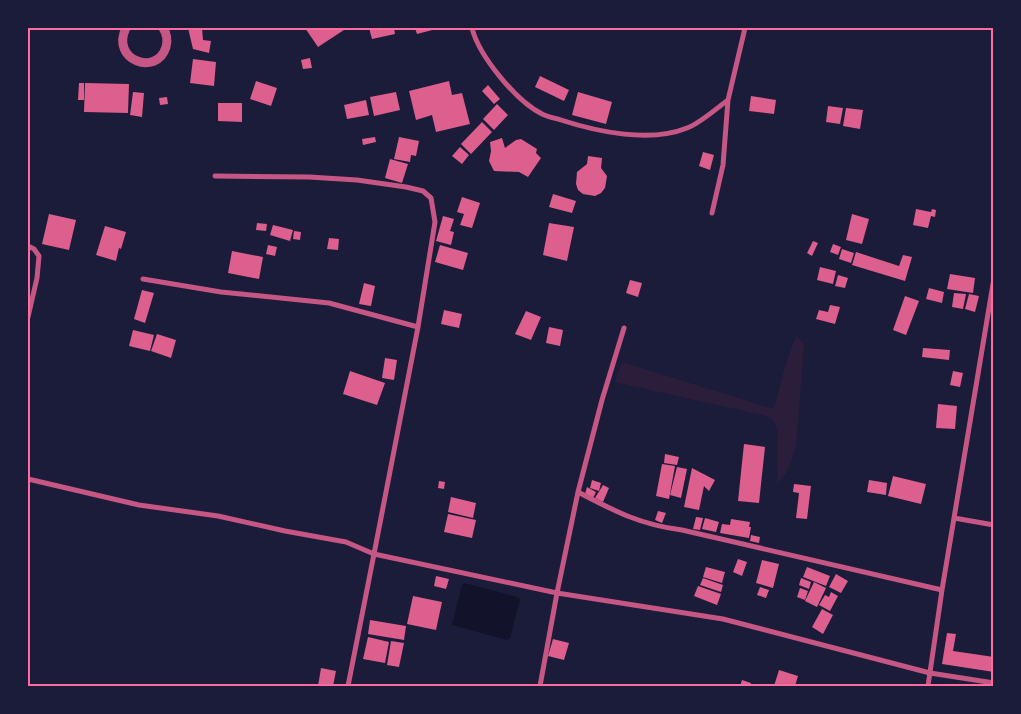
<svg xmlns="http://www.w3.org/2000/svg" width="1021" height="714" font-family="'Exo 2',sans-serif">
  <rect width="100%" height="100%" fill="#1b1b3a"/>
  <path fill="#2a1e3b" d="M796,336L804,344L796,447L786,473L777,484L778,430L771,417L615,382L622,362L774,409L785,366Z"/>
  <path fill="#12122b" d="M464,583L518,597L520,599L510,638L507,640L452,625L462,585Z"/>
  <path fill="#dd5f8e" d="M188,28H202L203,40L211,41L209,53L193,49Z
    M305,28H347L318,47Z
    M369,28H394L395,34L372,39Z
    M415,28H440L417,34Z
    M310,58L312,68L303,69L301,60Z
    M193,59L216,62L214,86L190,83Z
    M540,76L569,90L564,101L535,87Z
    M256,81L277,88L271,106L250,99Z
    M449,81L452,95L462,93L470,124L436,132L432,115L416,120L409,91Z
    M79,83H84V100H78Z
    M85,83L129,84L128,113L84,112Z
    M488,85L500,99L494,104L482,91Z
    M133,92L144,93L142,117L130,115Z
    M396,92L400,110L374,116L370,97Z
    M578,92L612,102L606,124L572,115Z
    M751,96L776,100L774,114L749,111Z
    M167,97L168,104L160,105L159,98Z
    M366,100L369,115L347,119L344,105Z
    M218,103H242V122L218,121Z
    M497,104L508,115L494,130L483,119Z
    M828,106L843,108L840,124L826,122Z
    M846,108L863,110L860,129L843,126Z
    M482,122L492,132L471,154L461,144Z
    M375,137L376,142L363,145L362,139Z
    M399,137L419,141L416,156L411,155L410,162L394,159Z
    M502,138L505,148L516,140L521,139L537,149L536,153L541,158L528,177L519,172L494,171L489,161L491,151L490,142Z
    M460,147L469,155L462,164L452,156Z
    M703,152L714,155L710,170L699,166Z
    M588,156L602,158L601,168L607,176L605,188L601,193L595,196L583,194L578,190L576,184L577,172L587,164Z
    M390,159L408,164L402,183L385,178Z
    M553,194L576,201L572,213L549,207Z
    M462,197L480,203L472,228L460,225L464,214L457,212Z
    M916,209L931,212L932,209L936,210L935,217L931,216L928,228L913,225Z
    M49,214L76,220L69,250L42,244Z
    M852,214L869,219L862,244L846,240Z
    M443,216L454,219L450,231L454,232L451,245L436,241Z
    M257,223L267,224L266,231L256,230Z
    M549,223L574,227L567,261L543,255Z
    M273,225L293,230L290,241L270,235Z
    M105,226L126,232L121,249L119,248L116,261L96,255Z
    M294,231L301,232L300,240L293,239Z
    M329,238L339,239L338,250L327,249Z
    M813,241L818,243L812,256L807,253Z
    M833,244L841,247L838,255L830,252Z
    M268,245L277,247L275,256L266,254Z
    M440,245L468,253L463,270L435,262Z
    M842,249L854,253L851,263L839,259Z
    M232,251L263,257L259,279L228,273Z
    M856,252L899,266L903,255L912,257L905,281L852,265Z
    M820,267L836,271L833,284L817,280Z
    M950,274L975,278L973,293L947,289Z
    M838,275L848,278L845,288L835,286Z
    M630,280L642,283L638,297L626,293Z
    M364,283L375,286L371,306L359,304Z
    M929,288L944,292L942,303L926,299Z
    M142,290L154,293L145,323L134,319Z
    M954,293L966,294L963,309L952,307Z
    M969,294L979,296L975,312L965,309Z
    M905,296L919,301L906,335L893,330Z
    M830,305L840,307L835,324L816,319L819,310L828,312Z
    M444,310L462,314L459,328L441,324Z
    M526,311L541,317L531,340L515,334Z
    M549,327L563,330L560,346L546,343Z
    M133,330L154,335L150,351L129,346Z
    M157,334L176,340L171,358L151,351Z
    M923,348L950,350L949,360L922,357Z
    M385,358L397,360L394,380L382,378Z
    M350,371L385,383L377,405L343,394Z
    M953,371L963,373L960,387L950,385Z
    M938,404L957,406L955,429L936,428Z
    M744,444L765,447L759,503L738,501Z
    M665,454L679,457L677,465L664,463Z
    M662,464L675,466L669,499L656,496Z
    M677,467L687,469L681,498L670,495Z
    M692,468L715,480L709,491L704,486L699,510L684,507Z
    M893,476L926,484L921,504L888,496Z
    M592,480L601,483L599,491L590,488Z
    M869,480L887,483L886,495L867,492Z
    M439,481L445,482L444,489L438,488Z
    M794,484L811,486L807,519L796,518L799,493L793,492Z
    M603,485L609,488L603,502L595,498Z
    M587,487L596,492L593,498L585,494Z
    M451,497L476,503L473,518L448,512Z
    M658,511L666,513L662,523L655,520Z
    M448,514L476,520L472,538L444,532Z
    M696,517L703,518L700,530L693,529Z
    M705,518L719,522L716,532L702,529Z
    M731,519L750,522L749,527H751L749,538L720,533L722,524L730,525Z
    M751,535L760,537L759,543L750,541Z
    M738,559L747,562L742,576L733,572Z
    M762,560L779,564L773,588L756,583Z
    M706,567L725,572L722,583L703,577Z
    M807,567L830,576L826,586L803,577Z
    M836,574L848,581L841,593L829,587Z
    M436,576L449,579L446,589L434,586Z
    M703,578L723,585L721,592L700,585Z
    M801,578L811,582L809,589L799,585Z
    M814,582L826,588L817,607L805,601Z
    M698,586L721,594L717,605L694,596Z
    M760,587L769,590L766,598L757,595Z
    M800,588L808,591L805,600L797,597Z
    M831,592L838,596L830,611L819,605L825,595L829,597Z
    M413,596L442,602L436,630L407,624Z
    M822,609L833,615L823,634L812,627Z
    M370,620L406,626L404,640L368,634Z
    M947,633L956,634L953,651L994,657V672L942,664Z
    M368,637L389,642L385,663L363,659Z
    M553,639L569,643L564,660L548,656Z
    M391,641L404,643L399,667L387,665Z
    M321,668L336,671L333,686H318Z
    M779,670L798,676L795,686H774Z
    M742,680L751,683L750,686H740Z"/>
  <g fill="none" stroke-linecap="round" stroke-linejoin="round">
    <path stroke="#c65784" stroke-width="5" d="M472,28C479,56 516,101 542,114C548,117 555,118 561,120C598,132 650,143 687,128C699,124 717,108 728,100L745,28
      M712,213L723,165L728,100
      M28,246L34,249L39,256L37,278L28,317
      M143,279L221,292L329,303L418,327
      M28,479L139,505L218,516L285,531L346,542L374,554L418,327L435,222L431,198L423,191L406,187L357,180L309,177L215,176
      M578,492L602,400L624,328
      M954,518L994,525
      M348,686L374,554L557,593L578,492C614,511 641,525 682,530L942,590
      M540,686L557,593L723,619L930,673L994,683
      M928,686L942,590L994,278"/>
    <path stroke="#c65784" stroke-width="9" d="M126,28C110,60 157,77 166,47C168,40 167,34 163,28"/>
  </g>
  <rect width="1021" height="714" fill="none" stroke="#1b1b3a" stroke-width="58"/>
  <rect x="29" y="29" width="963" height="656" fill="none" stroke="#ff6b9d" stroke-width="2"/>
</svg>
